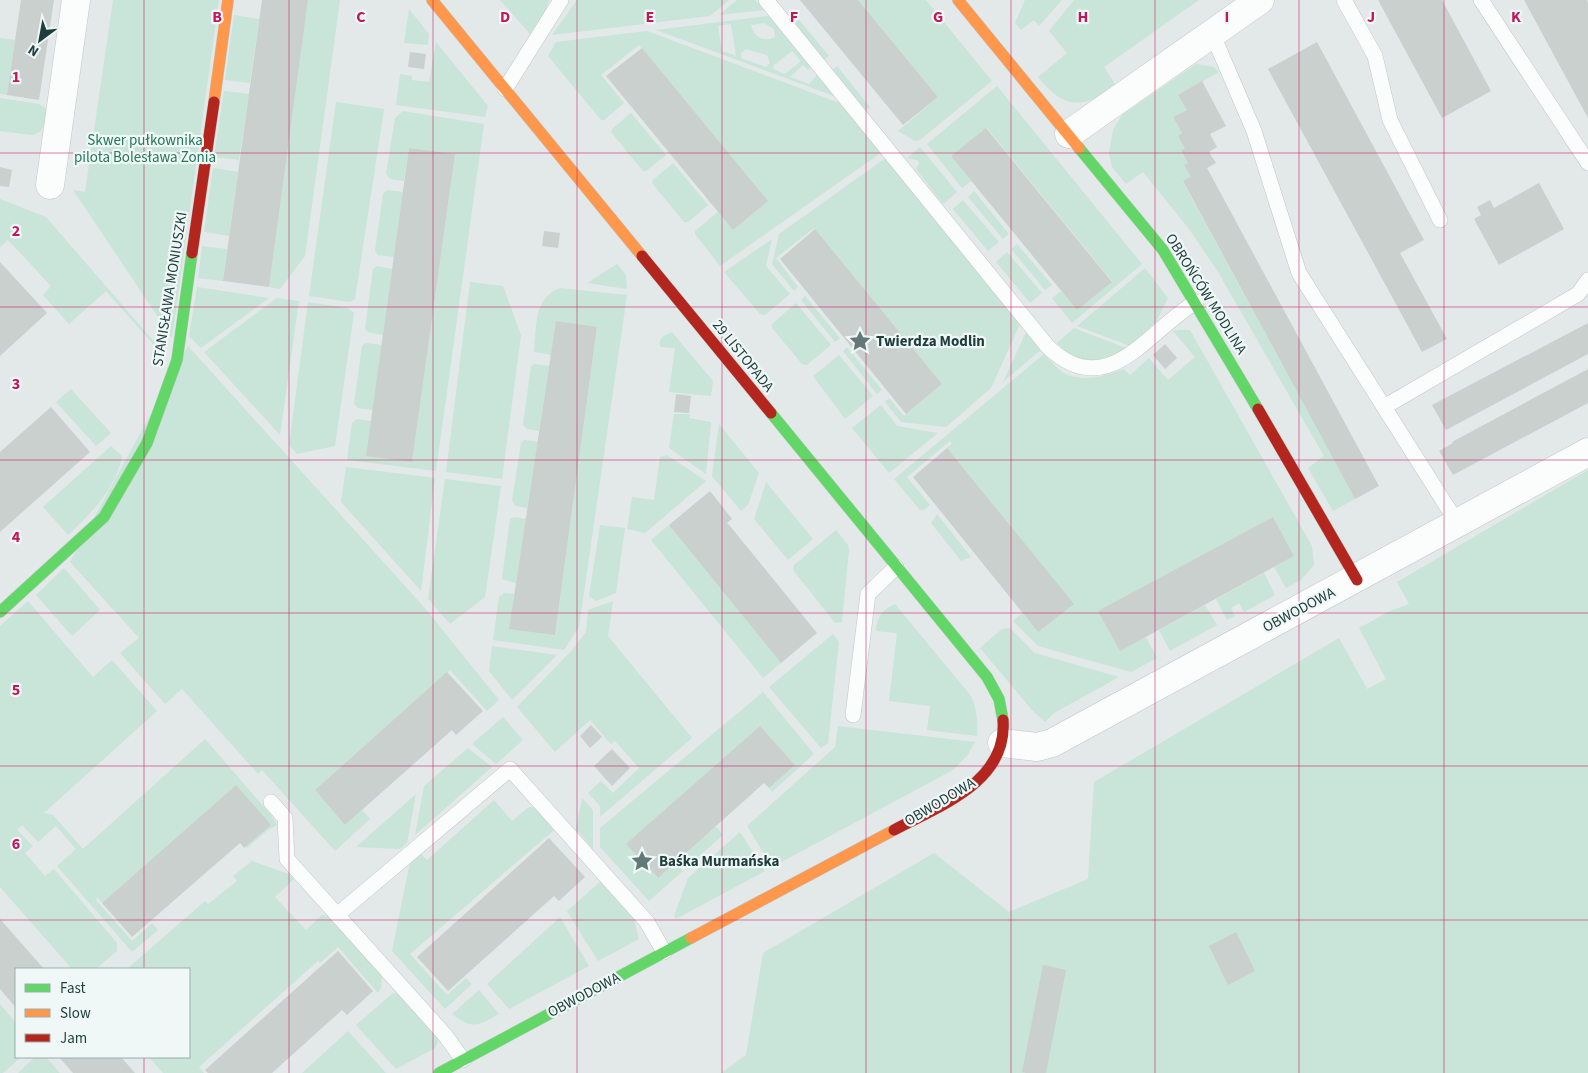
<svg xmlns="http://www.w3.org/2000/svg" width="1588" height="1073" font-family="'Source Sans 3',sans-serif">
  <rect width="100%" height="100%" fill="#e2e9e8"/>
  <path fill="#c9e4d8" fill-rule="evenodd" d="M113,0H219L172,338L73,190L85,192Z
    M308,0H340L305,256L280,289L269,287Z
    M500,0H549L546,10L530,34Z
    M577,0H729L710,16L552,35Z
    M737,0H755L764,10L719,15Z
    M858,0H926L992,81L920,140L915,141L898,131L938,97Z
    M1025,0H1062L1039,26L1034,20L1021,30L1015,23Z
    M1074,0H1199L1104,67L1117,87C1081,108 1066,111 1038,77L1067,53L1049,31Z
    M409,9L429,34L428,45L404,43Z
    M234,15L259,19L250,83L225,80Z
    M795,15L829,56L824,60L791,19Z
    M769,16L811,68L808,70L803,65L790,77L809,84L817,75L834,96L656,30ZM764,23L774,29L775,37C764,43 754,37 751,25ZM731,24L736,56L722,51L718,26ZM746,49L767,55L770,63L766,67L741,58V53ZM792,51L801,61L785,74L773,69L774,65Z
    M647,31L842,104L882,152L720,266L695,234V231L718,212L733,230L767,201L639,45L601,75L624,103L604,120H601L548,56L556,42Z
    M0,38L15,40L7,95L0,94Z
    M436,42L488,106L485,117L396,105L400,74L412,76V80L429,82Z
    M1196,64L1214,67L1219,72L1178,95L1187,110L1173,117L1182,133L1178,136L1185,149L1181,151L1188,163L1184,165L1191,177L1183,182L1355,499L1333,511L1308,468L1324,456L1218,272L1189,229L1143,172L1126,184L1112,167L1109,153L1113,130L1122,115Z
    M837,66L870,107L866,110L833,70Z
    M997,86L1142,264L1072,323L1052,298L1061,291L1077,310L1112,281L987,128L951,156L971,181L962,188L927,144Z
    M224,91L249,94L239,160L214,157Z
    M0,98L39,104L46,109L45,123L40,132L32,135L0,131Z
    M336,102L384,109L355,299L350,302L309,296Z
    M403,111L484,124L436,471L347,460L352,423L357,419L371,421L366,455L412,462L455,154L409,148L404,181L390,179L386,174L395,118Z
    M631,113L666,155L646,171H643L611,132L612,129Z
    M920,147L957,192L943,204L916,169L919,163L917,160L907,158Z
    M887,157L1021,322L991,388L946,427L901,422L885,402L889,398L904,416L942,384L814,228L776,258L798,287L794,291L772,264L779,234Z
    M673,163L708,205L688,222H684L652,183L653,180Z
    M213,168L238,172L229,236L204,232Z
    M387,190L403,192L394,257L378,255L375,251L383,194Z
    M974,191L1009,234L1003,239L968,197Z
    M0,199L46,217L162,351L161,353L106,291L69,324L43,295L51,286L8,240L0,247Z
    M963,200L999,242L988,251L953,209Z
    M772,239L766,266L790,294L765,315L760,314L724,272Z
    M1017,244L1052,285L1045,290L1011,249Z
    M202,246L227,249L223,281L198,278Z
    M1007,252L1042,293L1030,303L996,262Z
    M617,264L626,275L627,289L587,283Z
    M377,266L392,269L383,335L368,332L365,329L373,269Z
    M1145,268L1168,298L1156,322L1130,346L1077,326Z
    M470,282L503,286L521,335L502,479L446,472Z
    M197,287L269,298L201,348L189,336Z
    M560,288L627,295L579,627L564,650L493,640L499,597L504,593L514,594L510,628L555,635L597,328L556,321L551,355L534,352C537,327 533,298 560,288Z
    M805,296L840,338L835,342L801,300Z
    M277,298L299,301L280,435L204,352Z
    M308,302L348,308L354,313L335,446L297,454L289,445Z
    M796,303L831,345L807,365L802,364L772,328V324Z
    M1074,328L1126,348C1099,365 1079,367 1057,343Z
    M1027,330L1042,349L1003,382Z
    M1179,330H1190L1312,546L1314,565L1301,580L1286,588L1274,567L1294,556L1273,517L1099,611L1120,650L1146,637L1157,658L1131,672L1038,646L1013,621L1022,613L1038,632L1073,604L947,448L952,444L950,441L907,477L930,505L924,510H920L894,479L1044,354C1050,359 1055,367 1061,371C1078,384 1106,376 1124,369L1130,375L1149,358L1168,380L1195,357L1173,331Z
    M672,332L713,381L711,396L669,392L675,348L661,347L659,343L662,337Z
    M366,343L382,345L373,410L358,408L354,404L362,346Z
    M188,346L424,607L499,700L487,711L450,670L315,790L345,825L362,810L370,819L335,851L262,770L258,774L182,689L165,704L120,653L139,638L70,562Z
    M847,347L882,390L877,394L843,351Z
    M839,355L873,396L845,419L813,376Z
    M535,364L549,366L539,431L527,429L523,425L531,366Z
    M71,389L111,433L96,446L56,402Z
    M881,405L897,426L938,433L889,473L852,428Z
    M674,414H690L689,418L711,422L706,474L669,448Z
    M719,424L759,473L748,505L741,511L712,476Z
    M524,440L538,442L527,508L516,506L512,501L521,443Z
    M111,446L122,456C117,487 90,515 68,535L43,507Z
    M667,455L706,481L645,533L627,529L632,497L654,500L660,457Z
    M346,467L435,478L421,591L341,502Z
    M1588,470V1073H721L746,1055L763,953L934,853L1009,912L1088,879L1094,782L1339,638L1367,689L1386,679L1359,628L1390,611L1409,604L1397,582Z
    M445,479L501,486L485,597L450,624L428,599Z
    M766,482L813,539L788,560L754,519Z
    M937,514L971,557L961,561L931,523Z
    M514,517L526,519L516,583L502,579L510,519Z
    M600,525L625,528L616,593L596,601L589,596Z
    M669,525L781,663L763,678L651,540Z
    M836,530L848,545L849,550L842,622L835,623L793,570L794,565Z
    M64,568L100,610L72,636L36,595Z
    M1264,573L1275,595L1244,612L1239,603L1231,608L1235,616L1227,620L1216,599Z
    M28,601L93,677L112,660L157,711L44,813L53,815L83,849L205,739L271,815L277,825L268,830L247,848L246,846L270,825L236,785L102,903L97,897L96,900L132,941L152,923L158,930L132,952L57,866L76,849L56,826L38,842L22,825L17,830L33,846L25,853L45,876L54,869L117,943V951L96,969H72L0,887V626Z
    M613,601L608,636L692,738L600,817V806L588,793L601,781L613,793L639,768L615,741L611,744L590,720L555,752L517,707L572,650L586,632L588,610Z
    M895,604L971,696C977,710 978,722 977,736L927,730L930,706L889,701L897,633L876,631C877,616 882,610 895,604Z
    M1205,605L1217,625L1170,651L1159,630Z
    M1010,628L1035,653L1119,677L1054,713L1045,722L1032,710L980,648L1002,629Z
    M833,634L839,642L828,743L821,748L769,687Z
    M492,646L557,655L512,700L489,671Z
    M763,692L814,754L772,792L769,788L795,765L760,726L627,844L657,878L675,863L683,871L649,901L600,847V828Z
    M503,717L523,740L496,764L472,744Z
    M838,726L975,742L967,756L953,770L772,867L747,826L835,747Z
    M468,748L492,767L415,835L424,786Z
    M416,794L407,843L400,849L356,847Z
    M582,798L593,810V849L576,829Z
    M494,800L512,821L529,807L535,808L554,830L410,954L447,995L466,978L472,984L445,1009L392,951L410,862L420,853L427,860Z
    M716,826L723,835L689,865L681,857Z
    M740,832L765,871L676,919L674,916L688,878Z
    M252,861L289,874L294,879L275,897L306,930L322,915L328,916L382,975L381,988L378,993L338,947L320,963L318,961L199,1067L204,1073H163L149,1057H189V969H127L205,901L208,904L237,881L233,876Z
    M600,882L634,919L639,939L598,961L567,911Z
    M560,917L589,966L509,1009L487,984Z
    M479,990L499,1014C477,1026 473,1030 452,1014Z
    M393,993L399,994L437,1036L438,1042L435,1048L396,1069L356,1025Z
    M0,1004L16,1023V1057H21L3,1073H0Z
    M348,1031L386,1073H302Z
    M35,1057H46L60,1073H18Z"/>
  <path fill="#c9d0ce" d="M21,0H54L39,100L7,95Z
    M262,0H308L269,287L223,281Z
    M800,0H858L938,97L903,125Z
    M1378,0H1442L1491,91L1442,118Z
    M1524,0H1587L1588,3V118Z
    M1317,42L1424,240L1400,253L1447,339L1422,352L1268,69Z
    M642,48L768,201L733,230L606,76Z
    M410,52L426,54L424,69L408,67Z
    M1202,81L1226,126L1210,134L1217,147L1209,152L1216,163L1207,168L1379,486L1355,499L1183,181L1191,177L1184,165L1188,163L1181,150L1185,149L1178,136L1182,133L1173,117L1187,110L1178,95Z
    M986,128L1112,282L1077,310L951,156Z
    M409,148L455,154L412,462L366,456Z
    M0,167L12,170L9,187L0,186Z
    M1539,183L1564,229L1499,265L1474,219L1481,215L1477,207L1490,200L1494,208Z
    M815,229L942,384L906,414L780,259Z
    M544,231L560,233L558,248L542,246Z
    M0,262L47,313L0,356Z
    M556,321L597,327L555,635L509,629Z
    M1588,323V354L1446,430L1432,405Z
    M1165,344L1177,358L1165,369L1153,355Z
    M1588,369V403L1453,475L1439,451L1453,443L1452,442Z
    M676,394L691,396L689,413L674,412Z
    M51,407L90,452L0,532V452Z
    M947,448L1074,604L1038,632L913,477Z
    M710,491L732,519L727,523L730,526L817,633L781,663L669,525Z
    M1273,517L1294,556L1120,651L1098,611Z
    M447,672L483,711L456,735L452,730L345,825L315,790Z
    M591,725L602,737L590,748L580,736Z
    M760,726L795,765L769,788L764,783L658,878L626,844Z
    M612,749L630,768L612,786L594,766Z
    M236,785L271,825L244,848L240,843L132,937L102,903Z
    M549,838L585,877L559,901L554,896L448,991L417,957Z
    M0,919L44,969H16V1008L0,989Z
    M1236,932L1255,971L1228,985L1209,946Z
    M338,951L373,991L347,1015L342,1010L272,1073H208L205,1070Z
    M1043,965L1066,970L1046,1073H1026L1022,1072Z
    M59,1057H121L135,1073H73Z"/>
  <g fill="none" stroke-linecap="round" stroke-linejoin="round">
    <g stroke="#bfc6c5" stroke-width="16">
      <path id="lane" d="M766,0L1048,347C1108,404 1148,330 1196,302
        M1344,0L1375,56L1390,120L1440,220
        M1481,0L1588,163
        M1212,33L1254,131L1299,273L1384,407
        M505,89L561,0
        M1458,524L1384,407L1578,294L1588,280
        M853,715L868,594L896,567
        M271,802L285,818L287,859L445,1035L463,1060
        M337,915L510,769L647,922L664,952"/>
    </g>
    <g stroke="#bfc6c5" stroke-width="29">
      <path id="street" d="M1069,134L1260,0
        M50,185L76,0
        M1002,743L1037,747L1052,743L1588,452"/>
    </g>
    <g stroke="#bdc7c5" stroke-width="12">
      <path id="fast" d="M1079,148L1163,250L1258,409
        M771,413L987,677L999,699L1003,720
        M0,612L104,517L147,443L177,360L192,253
        M439,1073L691,938"/>
    </g>
    <g stroke="#bdc7c5" stroke-width="12">
      <path id="slow" d="M432,0L642,256
        M958,0L1079,148
        M214,102L228,0
        M691,938L894,830"/>
    </g>
    <g stroke="#bdc7c5" stroke-width="12">
      <path id="jam" d="M192,253L214,102
        M642,256L771,413
        M1258,409L1357,580
        M894,830C939,806 1008,782 1003,720"/>
    </g>
    <use href="#lane" stroke="#fbfcfc" stroke-width="15"/>
    <use href="#street" stroke="#fbfcfc" stroke-width="28"/>
    <use href="#fast" stroke="#63d668" stroke-width="11"/>
    <use href="#slow" stroke="#ff974d" stroke-width="11"/>
    <use href="#jam" stroke="#b3261e" stroke-width="11"/>
  </g>
  <path fill="none" stroke="#c2185b" stroke-width="1" stroke-opacity="0.55" d="M144,0V969M289,0V1073M433,0V1073M577,0V1073M722,0V1073M866,0V1073M1011,0V1073M1155,0V1073M1299,0V1073M1444,0V1073M0,153H1588M0,307H1588M0,460H1588M0,613H1588M0,766H1588M0,920H1588M144,1057V1073"/>
  <defs>
    <g id="sight-bare" transform="scale(1.725)"><path d="M0-6L1.8-2.2L6-1.7L2.9 1.2L3.7 5.4L0 3.3L-3.7 5.4L-2.9 1.2L-6-1.7L-1.8-2.2Z" fill="#637978" stroke="#eff8f6" stroke-width="2.5" paint-order="stroke"/></g>
  </defs>
  <g fill-rule="evenodd">
    <use href="#sight-bare" x="860" y="341"/>
    <use href="#sight-bare" x="642" y="861"/>
  </g>
  <g text-anchor="middle" dominant-baseline="central" stroke-width="4.5" stroke-linejoin="round" paint-order="stroke">
    <g font-size="15" fill="#247858" stroke="#eff8f6">
      <text x="145" y="140">Skwer pułkownika<tspan x="145" dy="17">pilota Bolesława Zonia</tspan></text>
    </g>
    <g font-size="15" fill="#1e3d3c" stroke="#eff8f6">
      <text transform="translate(170 289) rotate(-81)">STANISŁAWA MONIUSZKI</text>
      <text transform="translate(1206 294) rotate(58)">OBROŃCÓW MODLINA</text>
      <text transform="translate(743 356) rotate(51)">29 LISTOPADA</text>
      <text transform="translate(1299 610) rotate(-28)">OBWODOWA</text>
      <text transform="translate(940 802) rotate(-31)">OBWODOWA</text>
      <text transform="translate(584 995) rotate(-28)">OBWODOWA</text>
    </g>
    <g font-size="15" font-weight="bold" fill="#1e3d3c" stroke="#eff8f6" text-anchor="start">
      <text x="876" y="341">Twierdza Modlin</text>
      <text x="659" y="861">Baśka Murmańska</text>
    </g>
  </g>
  <g font-size="16" text-anchor="middle" font-weight="bold" fill="#c2185b" stroke="#eff8f6" stroke-width="4.5" stroke-linejoin="round" paint-order="stroke">
    <text x="217" y="22">B</text>
    <text x="361" y="22">C</text>
    <text x="505" y="22">D</text>
    <text x="650" y="22">E</text>
    <text x="794" y="22">F</text>
    <text x="938" y="22">G</text>
    <text x="1083" y="22">H</text>
    <text x="1227" y="22">I</text>
    <text x="1371" y="22">J</text>
    <text x="1516" y="22">K</text>
    <text x="16" y="82">1</text>
    <text x="16" y="236">2</text>
    <text x="16" y="389">3</text>
    <text x="16" y="542">4</text>
    <text x="16" y="695">5</text>
    <text x="16" y="849">6</text>
  </g>
  <rect x="15" y="968" width="175" height="90" fill="#eff8f6" stroke="#9badac"/>
  <rect x="25" y="984" width="25" height="8" fill="#63d668" stroke="#9badac"/>
  <text x="60" y="993" font-size="15" fill="#1e3d3c">Fast</text>
  <rect x="25" y="1009" width="25" height="8" fill="#ff974d" stroke="#9badac"/>
  <text x="60" y="1018" font-size="15" fill="#1e3d3c">Slow</text>
  <rect x="25" y="1034" width="25" height="8" fill="#b3261e" stroke="#9badac"/>
  <text x="60" y="1043" font-size="15" fill="#1e3d3c">Jam</text>
  <g transform="translate(40 40) rotate(212)" stroke="#eff8f6" stroke-width="4" paint-order="stroke">
  <path d="M0-4L9 19L0 12L-9 19Z" fill="#1e3d3c"/>
  <text y="-8" font-size="14" font-weight="bold" text-anchor="middle" fill="#1e3d3c">N</text>
  </g>
</svg>
